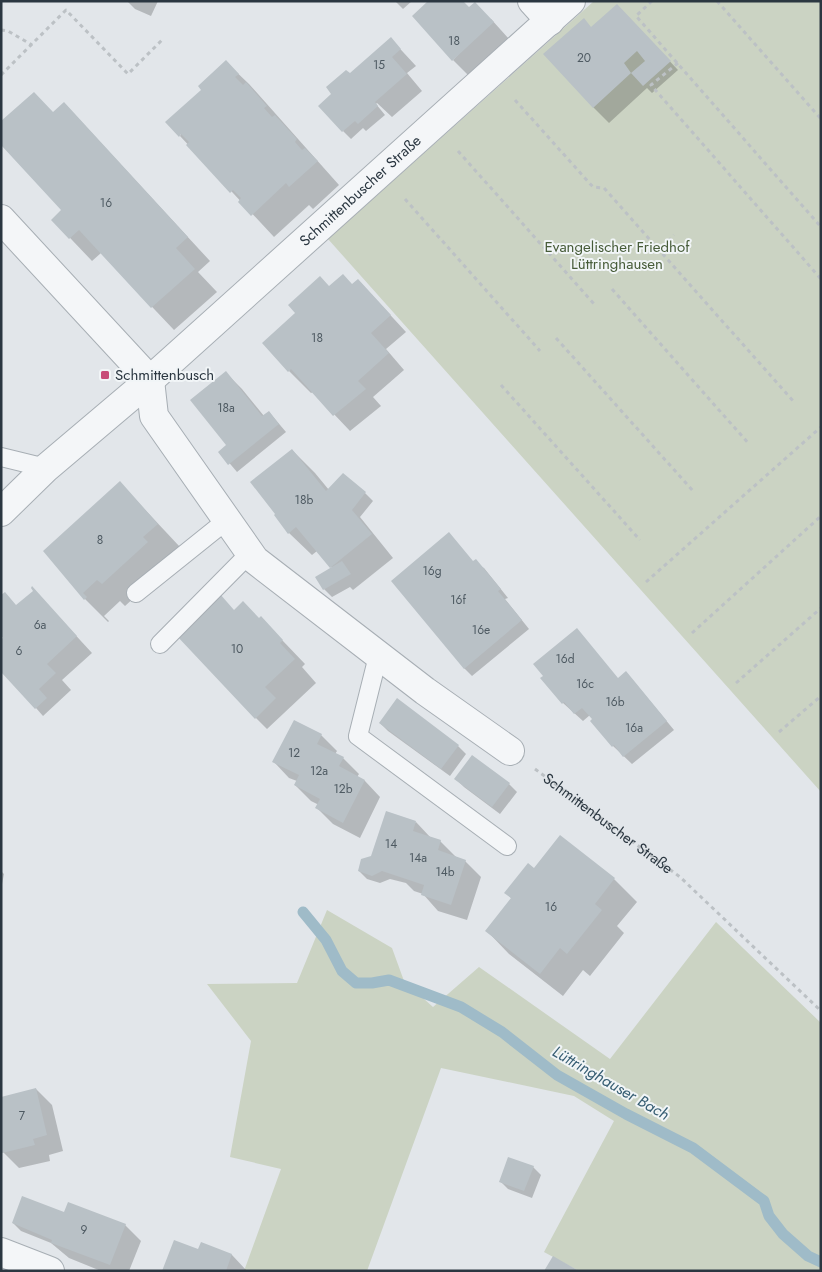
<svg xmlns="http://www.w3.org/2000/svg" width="822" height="1272" font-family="Jost,sans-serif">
  <rect width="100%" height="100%" fill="#e2e6ea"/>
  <path fill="#cbd3c3" d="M594,1H821V792L328,239Z
    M327,910L392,948L404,981L433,1007L479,967L610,1059L716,922L821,1023V1271H579L544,1252L614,1121L574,1096L441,1068L367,1271H244L281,1169L230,1157L251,1041L207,984L297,983Z"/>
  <path fill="#0003" d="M127,1H158L151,16L135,9Z
    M395,1H412L403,9Z
    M491,19L509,39L469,76L453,60Z
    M632,21L678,70L652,93L647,88L609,123L593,107L591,28Z
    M391,39L416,66L407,73L422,91L392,117L377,103L376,104L385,115L366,131L363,128L351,139L343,131Z
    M226,62L249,84L339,185L313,209L309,205L274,237L180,136L203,90Z
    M64,103L210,261L198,272L217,292L174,330L101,253L92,261L53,220L63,210L54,113Z
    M358,280L406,332L386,349L404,370L373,397L381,406L350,431L313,392L311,393L289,371L329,288L352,285Z
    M226,373L242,389L264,416L269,412L286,432L237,472L220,452L228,445Z
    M292,450L315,473L329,490L365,493L373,501L360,517L393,558L353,590L350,587L332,597L324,589L317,577L332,568L317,551L312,555L289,533L276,515Z
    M120,483L180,547L169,566L125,606L120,601L104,616L109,621L108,622L85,599L45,551Z
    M473,562L484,568L508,598L505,599L529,629L472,676L464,668Z
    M35,591L92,653L62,680L71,690L43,716L36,708L5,638L17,606Z
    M235,611L259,619L261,618L305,664L302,667L316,683L267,729L245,707Z
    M626,672L674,730L632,764L613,746L590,715L583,721L563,703L542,678L619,679Z
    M380,723L458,746L466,754L450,776L388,731Z
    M321,735L337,751L335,754L343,758L359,774L357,777L365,781L380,797L360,838L333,824L317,808L319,805L311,801L295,785L297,781L289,778L274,762Z
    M456,779L509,784L517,792L500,814L464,787Z
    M416,822L431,838L440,841L456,857L465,861L481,877L467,920L438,911L423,894L414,891L406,883L390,879L380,883L367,879L359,871L371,858Z
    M535,870L614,879L637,902L617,926L624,933L590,976L583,970L563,996L509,954L487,931L512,899L506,893Z
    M1,871L4,874L1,889Z
    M36,1089L52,1105L63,1151L49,1155L50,1161L19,1168L3,1152L1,1145V1098Z
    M533,1167L541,1175L532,1198L508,1189L500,1181Z
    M64,1213L125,1225L141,1241L129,1271H101L69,1258L51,1243L21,1231L13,1223Z
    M202,1244L232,1255L247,1271H163L199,1251Z"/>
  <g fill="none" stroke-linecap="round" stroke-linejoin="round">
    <path stroke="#9fbbc8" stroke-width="11" d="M303,912L326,940L342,971L356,983H372L389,980L461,1007L502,1032L557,1075L626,1114L693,1148L764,1201L769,1216L783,1234L808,1256L821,1262"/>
  </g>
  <path fill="#b9c1c6" d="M428,1H463L469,7L475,2L494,22L452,61L412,16Z
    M617,4L671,61L643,86L631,73L645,61L637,51L624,63L631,73L593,108L543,54L584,18L591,27Z
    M391,37L401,49L392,57L407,74L375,102L378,106L358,124L355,121L342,132L318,106L331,94L326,87L346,70L350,73Z
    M226,60L239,74L235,77L243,85L246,82L267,106L264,108L272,117L275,115L297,139L295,142L302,150L305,148L318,161L289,187L286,183L251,216L238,202L241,198L233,190L230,193L186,145L189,142L181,134L179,137L165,122L201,90L198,86Z
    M34,92L53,112L64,102L188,237L176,248L195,269L151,308L79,230L69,239L51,220L61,210L1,145V121Z
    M343,274L352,284L358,279L391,315L371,333L389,353L358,381L366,389L333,416L291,369L288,372L262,343L295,313L288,305L320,276L329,286Z
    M226,371L262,416L269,411L279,424L228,465L218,452L226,445L190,400Z
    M292,449L326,491L343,473L366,492L352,510L372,534L330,568L296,527L288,534L274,515L275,514L250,482Z
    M120,481L158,524L143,537L148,542L102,584L97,580L83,593L87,597L84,600L43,551Z
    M449,532L473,561L476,559L501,589L498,591L522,620L464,669L391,581Z
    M342,561L351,574L323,590L315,577Z
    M32,586L77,636L47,664L56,673L39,689L47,698L35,709L1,672V639L3,638L1,636V595L5,592L16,605L33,591L31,588Z
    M220,594L234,610L243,601L259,618L261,616L283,640L280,643L295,659L265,687L276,698L255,719L176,635Z
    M577,628L618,678L626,671L667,721L623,757L614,745L612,747L590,721L592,719L582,708L574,714L564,702L562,704L540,678L543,676L533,664Z
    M397,698L459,745L441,769L379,723Z
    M294,720L322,734L317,744L344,757L339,766L365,780L343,823L315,808L320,799L294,785L299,775L272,762Z
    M472,755L510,783L492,807L454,779Z
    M386,811L416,821L413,831L441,840L438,850L466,860L451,905L421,895L424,885L382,871L372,876L358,871L361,859L371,856Z
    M560,835L615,878L595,904L602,910L567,954L560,948L540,974L485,931L511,898L504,893L528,863L534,868Z
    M36,1088L47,1135L33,1139L35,1145L2,1153L1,1097Z
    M508,1157L534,1166L524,1191L499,1182Z
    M22,1196L64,1212L68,1202L126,1224L110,1265L51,1243L52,1240L12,1223Z
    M174,1240L198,1249L201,1242L232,1254L226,1271H162Z
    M553,1256L579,1271H544Z"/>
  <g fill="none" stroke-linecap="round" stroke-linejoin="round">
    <g stroke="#a7aeb4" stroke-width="20">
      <path id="service" d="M1,457L46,468
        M136,593L227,520
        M160,644L250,553
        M378,656L358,736L507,846"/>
    </g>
    <g stroke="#a7aeb4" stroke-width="30">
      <g id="minor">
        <path d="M532,1L550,21"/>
        <path d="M1,219L150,380L154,416L255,560L425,691L510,751"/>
        <path id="s2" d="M1,512L46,468L150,380L571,1"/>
        <path d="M1,1252L50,1271"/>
      </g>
    </g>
    <g stroke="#bcc1c5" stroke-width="3" stroke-dasharray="4 4" stroke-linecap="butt">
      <path d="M652,1L636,16L821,227"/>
      <path d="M717,1L821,119"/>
      <path d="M1,30L8,31L32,45"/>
      <path d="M678,63L651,85L821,279"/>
      <path d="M1,75L66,10L128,74L163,39"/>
      <path d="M515,100L593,187L604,188L795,403"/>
      <path d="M458,151L595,305"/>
      <path d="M405,199L540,351"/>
      <path d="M663,247L674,235"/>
      <path d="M612,289L749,444"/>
      <path d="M556,338L694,492"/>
      <path d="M501,385L640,540"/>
      <path d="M646,582L821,427"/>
      <path d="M692,633L821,516"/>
      <path d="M736,683L821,608"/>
      <path d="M779,732L821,696"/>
      <path id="s1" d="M535,769L680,877L821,1011"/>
    </g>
    <use href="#service" stroke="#f4f6f8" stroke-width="18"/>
    <use href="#minor" stroke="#f4f6f8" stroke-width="28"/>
  </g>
  <rect fill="#c84d79" stroke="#f1f5f7" stroke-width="2" x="100" y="370" width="10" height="10" rx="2.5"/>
  <g text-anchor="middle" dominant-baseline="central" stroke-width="4" stroke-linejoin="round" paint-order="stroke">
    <g font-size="12" fill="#4e5a62">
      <text x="454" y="41">18</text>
      <text x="584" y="58">20</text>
      <text x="379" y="65">15</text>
      <text x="106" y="203">16</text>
      <text x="317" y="338">18</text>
      <text x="226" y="408">18a</text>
      <text x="304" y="500">18b</text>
      <text x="100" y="540">8</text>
      <text x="432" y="571">16g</text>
      <text x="458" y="600">16f</text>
      <text x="40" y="625">6a</text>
      <text x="481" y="630">16e</text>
      <text x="237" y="649">10</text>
      <text x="19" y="651">6</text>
      <text x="565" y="659">16d</text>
      <text x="585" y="684">16c</text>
      <text x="615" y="702">16b</text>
      <text x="634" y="728">16a</text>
      <text x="294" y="753">12</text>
      <text x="319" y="771">12a</text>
      <text x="343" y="789">12b</text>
      <text x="391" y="844">14</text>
      <text x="418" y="858">14a</text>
      <text x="445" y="872">14b</text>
      <text x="551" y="907">16</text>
      <text x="22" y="1116">7</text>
      <text x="84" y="1230">9</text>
    </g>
    <g font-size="15" fill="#2b3741" stroke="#f1f5f7">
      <text stroke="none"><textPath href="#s2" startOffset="482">Schmittenbuscher Straße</textPath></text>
      <text stroke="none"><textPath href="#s1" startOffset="91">Schmittenbuscher Straße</textPath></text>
    </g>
    <g font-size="15" fill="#475c39" stroke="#f1f5f7">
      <text x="617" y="247">Evangelischer Friedhof<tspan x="617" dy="17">Lüttringhausen</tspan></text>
    </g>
    <g font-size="15" fill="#2b3741" stroke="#f1f5f7" text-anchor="start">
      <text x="115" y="375">Schmittenbusch</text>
    </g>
    <g font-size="16" font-style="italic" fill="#375e73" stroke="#f1f5f7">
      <text transform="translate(611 1083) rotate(30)">Lüttringhauser Bach</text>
    </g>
  </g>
  <rect width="822" height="1272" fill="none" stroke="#2b3741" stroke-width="5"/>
</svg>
